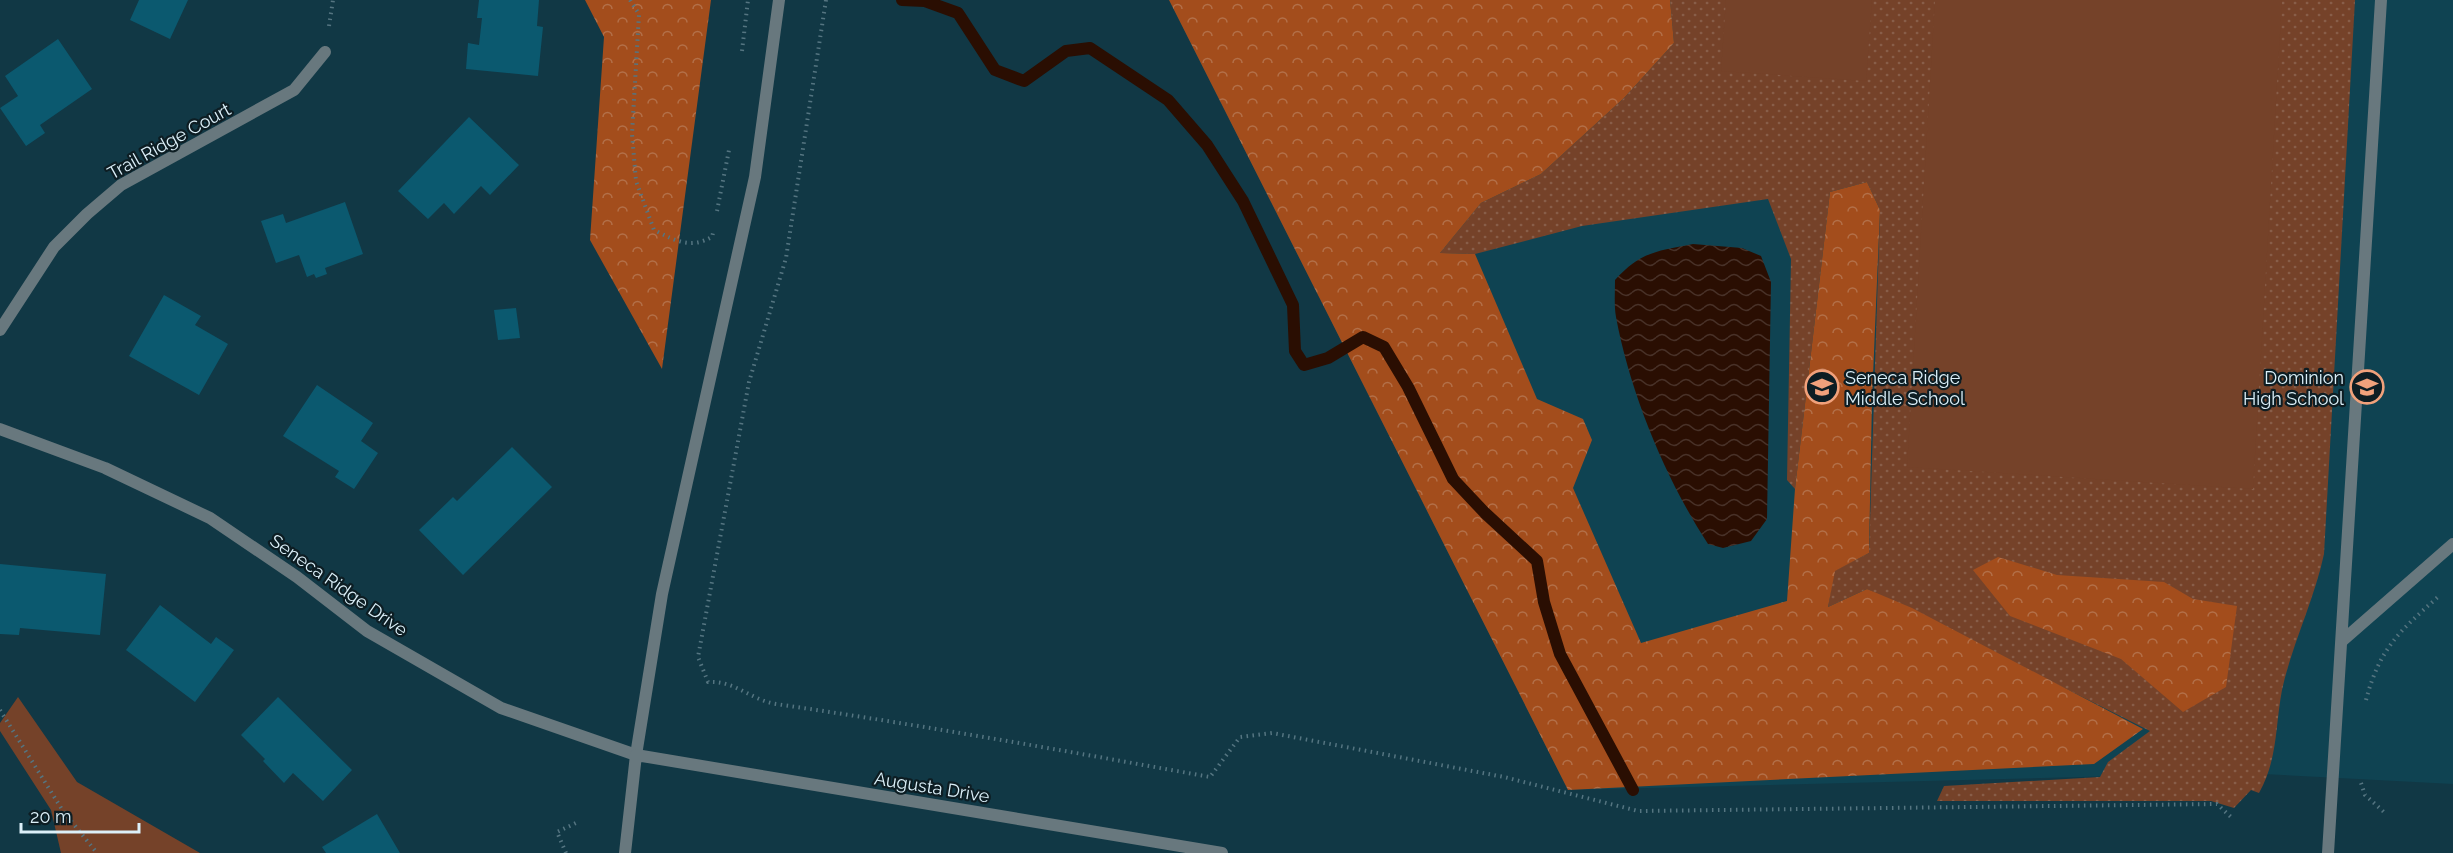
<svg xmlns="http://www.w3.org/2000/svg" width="2453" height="853" font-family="Raleway,sans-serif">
  <defs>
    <pattern id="grass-dots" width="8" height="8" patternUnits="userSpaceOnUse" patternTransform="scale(1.5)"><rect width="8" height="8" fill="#754229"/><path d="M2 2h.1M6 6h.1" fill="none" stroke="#885e49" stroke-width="1.8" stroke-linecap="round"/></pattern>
    <pattern id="forest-crowns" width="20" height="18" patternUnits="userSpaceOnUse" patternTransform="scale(1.5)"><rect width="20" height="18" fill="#a34d1c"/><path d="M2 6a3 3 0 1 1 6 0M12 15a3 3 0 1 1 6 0" fill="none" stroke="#b37049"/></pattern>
    <pattern id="water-waves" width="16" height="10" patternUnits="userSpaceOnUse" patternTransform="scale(1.5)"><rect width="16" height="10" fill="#2a0e02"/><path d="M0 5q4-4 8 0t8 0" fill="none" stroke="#483128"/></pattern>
  </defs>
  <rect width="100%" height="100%" fill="#113845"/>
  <path fill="#0f4352" d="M1169,0H2453V784L2243,773L1568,790Z"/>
  <path fill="url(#grass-dots)" d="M1670,0H2355L2324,554C2314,601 2292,644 2282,690C2275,727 2278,759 2259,793L2251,790L2234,808L2211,801H1937L1944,786L2100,777L2108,762L2150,731L1867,589L1828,607L1834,571L1869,553L1880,210L1867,182L1830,192L1795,489L1787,480L1791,259L1768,199L1582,226L1475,254L1440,253L1481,203L1541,174L1624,98L1674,43Z"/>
  <path fill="url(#forest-crowns)" d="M585,0H711L662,369L590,240L604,37Z
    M1169,0H1670L1674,43L1624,98L1541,174L1481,203L1440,253L1475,254L1537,399L1583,419L1592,440L1573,488L1641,643L1787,601L1795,489L1830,192L1867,182L1880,210L1872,400L1869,553L1835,571L1828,607L1867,589L1912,608L2143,729L2094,764L1568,790Z
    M1998,557L2057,575L2164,582L2193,599L2237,606L2226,687L2183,712L2121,659L2010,616L1973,570Z"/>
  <path fill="#754229" d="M1726,0H1872L1866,81L1721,71Z
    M1935,0H2282L2253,489L1907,467Z
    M18,697L77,782L200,853H61L51,810L0,731V723Z"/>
  <path fill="url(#water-waves)" d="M1693,244L1742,248L1761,256L1771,282L1767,519L1751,541L1723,548L1708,544C1666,480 1630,393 1616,317C1614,306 1615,292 1615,280C1640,252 1657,251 1693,244Z"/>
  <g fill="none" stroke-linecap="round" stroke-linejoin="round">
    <path stroke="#2a0e02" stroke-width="12" d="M902,0L925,1L958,13L995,70L1024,81L1066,51L1090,48L1168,100L1207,145L1243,201L1293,305L1295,351L1304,365L1328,358L1363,337L1384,347L1408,387L1453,479L1485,513L1537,561L1544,602L1560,654L1633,790"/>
  </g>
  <path fill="#0b596f" d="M139,0H188L170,39L130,20Z
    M479,0H539L537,26L543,27L538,76L466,69L468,43L479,45L482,18H477Z
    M58,39L92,89L40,125L45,133L26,146L0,108L18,96L5,76Z
    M469,117L519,165L490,195L481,186L454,214L444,203L428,219L398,191Z
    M345,202L363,254L325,268L327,274L316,278L314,274L307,277L299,255L276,263L261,221L283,214L286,223Z
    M164,295L201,316L195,325L228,344L199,395L129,356Z
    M516,308L520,338L498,340L494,310Z
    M317,385L373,423L361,441L378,453L354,489L335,477L339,471L283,436Z
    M512,447L552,487L463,575L419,530L453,497L457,501Z
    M0,564L106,574L100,635L20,628L19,635L0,634Z
    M160,605L211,644L216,637L234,650L195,702L126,650Z
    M278,697L352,770L323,801L293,773L284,783L263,761L265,759L241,735Z
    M377,814L400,853H326L322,847Z"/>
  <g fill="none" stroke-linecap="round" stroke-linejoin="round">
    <path stroke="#557581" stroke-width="4" stroke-dasharray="1.5 4.5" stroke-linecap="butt" d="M630,0L639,14L632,134L636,181L654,230C676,241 690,249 712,237L713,233
      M826,0L786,258L749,382L698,657L708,682C734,680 751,700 776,704C921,725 1066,751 1210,777L1240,737L1272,733L1504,777L1638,811L2217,804L2232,818
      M329,26L333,0
      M742,51L748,0
      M717,211L729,150
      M2366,700C2380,647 2400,631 2439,596
      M0,710L63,811L97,853
      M2361,783L2365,795L2385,813
      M566,853L557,832L578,822"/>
    <path stroke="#68787e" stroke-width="12" d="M2342,641L2453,544
      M636,755L662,594L755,177L779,0
      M2328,853L2381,0"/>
    <path stroke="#68787e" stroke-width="12" d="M0,330L54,247L87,214L121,185L294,90L325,52
      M0,429L105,468L210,518L297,577L367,631L501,708L636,755"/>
    <path stroke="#68787e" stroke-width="12" d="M625,853L636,755L1222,853"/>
  </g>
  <defs>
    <g id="school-ring" transform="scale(1.725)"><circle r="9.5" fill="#0d1d23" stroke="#f1a17b" stroke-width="1.5"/><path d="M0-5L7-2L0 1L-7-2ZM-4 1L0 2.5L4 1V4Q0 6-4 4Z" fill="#f1a17b"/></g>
  </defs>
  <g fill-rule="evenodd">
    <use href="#school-ring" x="1822" y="387"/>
    <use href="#school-ring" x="2367" y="387"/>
  </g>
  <g text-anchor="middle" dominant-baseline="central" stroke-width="4.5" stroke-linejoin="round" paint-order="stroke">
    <g font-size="18" fill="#dcf0f9" stroke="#0d1d23">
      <text transform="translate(169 141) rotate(-29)">Trail Ridge Court</text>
      <text transform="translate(339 585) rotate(35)">Seneca Ridge Drive</text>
      <text transform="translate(932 787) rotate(9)">Augusta Drive</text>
    </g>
    <g font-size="18" fill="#dcf0f9" stroke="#0d1d23" text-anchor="start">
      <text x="1845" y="377">Seneca Ridge<tspan x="1845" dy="21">Middle School</tspan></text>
      <text x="2344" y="377" text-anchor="end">Dominion<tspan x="2344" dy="21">High School</tspan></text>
    </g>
  </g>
  <path d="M21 823v9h118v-9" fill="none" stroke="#dcf0f9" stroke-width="3"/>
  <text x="30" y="823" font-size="18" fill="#dcf0f9" stroke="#0d1d23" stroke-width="4.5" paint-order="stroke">20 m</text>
</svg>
